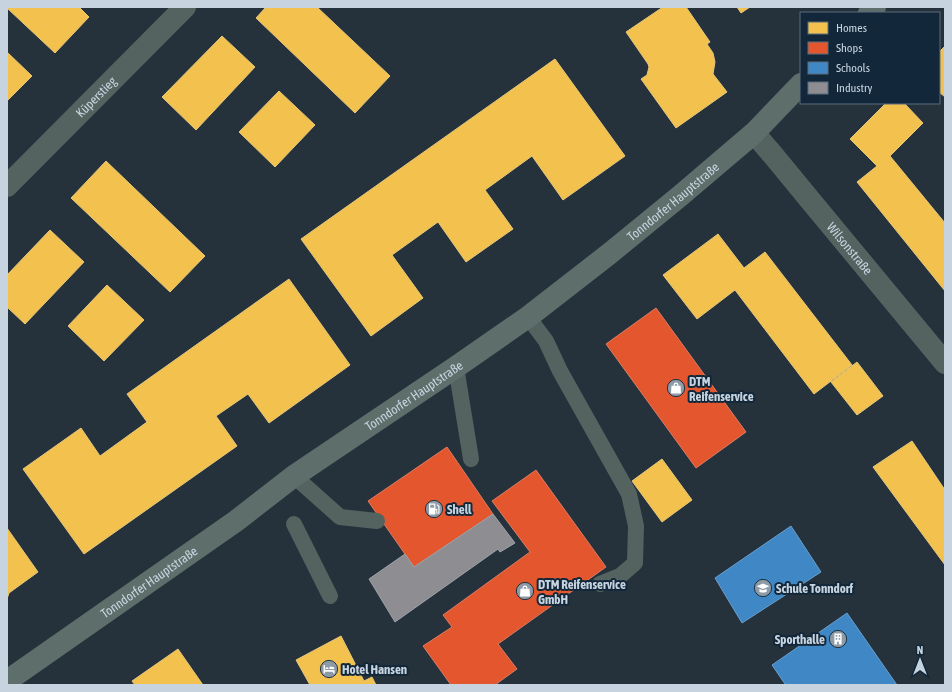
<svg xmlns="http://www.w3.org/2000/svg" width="952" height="692" font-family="'Asap Condensed',sans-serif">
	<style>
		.homes { fill: #f2c14e; stroke: #e5c77a }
		.shops { fill: #e4572e; stroke: #db7c63 }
		.schools { fill: #3f88c5; stroke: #689fcd }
		.industry { fill: #8d8d92; stroke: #9ea2a9 }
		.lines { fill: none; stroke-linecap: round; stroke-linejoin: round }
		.lane { stroke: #556360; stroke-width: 16 }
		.street { stroke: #556360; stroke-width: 22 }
		.secondary { stroke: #5d6e6b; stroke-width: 22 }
		.labels { text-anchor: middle; stroke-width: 4; stroke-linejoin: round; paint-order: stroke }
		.street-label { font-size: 13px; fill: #c7d4e0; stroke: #12283a }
		.poi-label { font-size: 13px; font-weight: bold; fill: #c7d4e0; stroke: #12283a; text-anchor: start }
	</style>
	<rect width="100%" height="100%" fill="#25313b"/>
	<!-- homes -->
	<g class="homes">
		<polygon points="7,7 79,7 89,17 55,53 7,8"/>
		<polygon points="266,7 317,7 390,76 355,113 256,18"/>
		<polygon points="663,7 686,7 710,42 707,44 713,53 715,62 713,74 727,92 676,128 641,79 647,75 649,67 648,64 626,32"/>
		<polygon points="737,7 750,7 741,13"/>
		<polygon points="222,36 255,67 196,130 162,97"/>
		<polygon points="945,46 945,97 939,92 939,52"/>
		<polygon points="7,52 32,76 7,101"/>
		<polygon points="555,59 625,156 563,200 532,156 485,190 513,229 466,262 438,222 392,255 423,298 371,336 301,239"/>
		<polygon points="279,91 315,125 275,167 239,132"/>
		<polygon points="886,103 904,103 923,123 890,156 945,223 945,291 857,182 877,166 850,139"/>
		<polygon points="106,161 205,256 170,292 71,198"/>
		<polygon points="50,230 84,262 25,324 7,307 7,275"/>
		<polygon points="718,234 744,268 765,252 852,365 814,394 735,290 697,319 663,275"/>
		<polygon points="289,279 350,365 269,423 248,394 216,416 237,446 84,554 23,469 81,428 100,456 147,422 127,394"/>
		<polygon points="107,285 144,320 104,361 68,326"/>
		<polygon points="857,362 883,396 857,415 831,382"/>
		<polygon points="912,441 945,490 945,565 873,467"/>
		<polygon points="662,459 692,500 662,522 632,481"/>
		<polygon points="7,528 38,572 9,593 7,599"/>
		<polygon points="341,636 364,681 372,677 376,685 310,685 296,660"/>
		<polygon points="178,649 203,685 135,685 132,681"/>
	</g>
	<!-- shops -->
	<g class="shops">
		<polygon points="656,308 746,432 696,468 606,344"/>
		<polygon points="447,447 493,514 414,567 368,501"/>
		<polygon points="536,470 606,567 498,644 517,669 495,685 451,685 423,646 452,627 443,615 530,552 492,501"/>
	</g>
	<!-- schools -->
	<g class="schools">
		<polygon points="791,526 821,572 742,623 715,578"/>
		<polygon points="847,613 897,685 784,685 785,684 772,665"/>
	</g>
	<!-- industry -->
	<polygon class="industry" points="493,514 515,543 500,552 498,549 395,622 369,579 405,554 414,567"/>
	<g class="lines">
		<!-- lane -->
		<g class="lane">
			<polyline points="528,317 546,341 560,371 629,494 636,526 635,563 620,576 600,584"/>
			<polyline points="456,367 471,459"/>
			<polyline points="294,476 340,517 377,521"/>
			<polyline points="294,524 330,596"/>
		</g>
		<!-- street -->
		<g class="street">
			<path id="s1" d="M754 133 773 155 810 200 945 363"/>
			<path id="s2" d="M7 186 185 7"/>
		</g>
		<!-- secondary -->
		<g class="secondary">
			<polyline points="869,13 875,7"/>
			<path id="s3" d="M7 681 236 521 294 476 456 367 528 317 609 254 680 196 754 133 801 84"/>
		</g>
	</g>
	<!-- icons -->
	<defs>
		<symbol id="shop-disc" viewBox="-11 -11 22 22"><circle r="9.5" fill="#8e9ba6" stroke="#12283a"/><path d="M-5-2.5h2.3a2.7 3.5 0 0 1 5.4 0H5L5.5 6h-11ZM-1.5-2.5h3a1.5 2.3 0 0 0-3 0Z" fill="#fff"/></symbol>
		<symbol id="fuel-disc" viewBox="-11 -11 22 22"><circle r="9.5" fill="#8e9ba6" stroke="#12283a"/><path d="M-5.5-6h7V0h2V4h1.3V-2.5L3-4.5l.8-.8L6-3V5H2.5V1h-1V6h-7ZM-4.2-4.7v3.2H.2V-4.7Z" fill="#fff"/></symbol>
		<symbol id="school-disc" viewBox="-11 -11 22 22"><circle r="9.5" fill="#8e9ba6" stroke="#12283a"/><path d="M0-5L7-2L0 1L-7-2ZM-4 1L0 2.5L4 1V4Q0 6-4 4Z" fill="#fff"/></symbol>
		<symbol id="building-disc" viewBox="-11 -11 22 22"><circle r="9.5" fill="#8e9ba6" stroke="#12283a"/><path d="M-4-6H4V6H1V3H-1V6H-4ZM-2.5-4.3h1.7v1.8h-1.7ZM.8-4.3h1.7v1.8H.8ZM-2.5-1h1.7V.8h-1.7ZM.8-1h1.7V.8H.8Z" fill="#fff"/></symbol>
		<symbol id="hotel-disc" viewBox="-11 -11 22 22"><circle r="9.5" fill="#8e9ba6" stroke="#12283a"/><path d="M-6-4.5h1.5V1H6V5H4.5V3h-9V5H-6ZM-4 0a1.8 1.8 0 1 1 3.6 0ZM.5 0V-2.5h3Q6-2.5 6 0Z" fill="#fff"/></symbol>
	</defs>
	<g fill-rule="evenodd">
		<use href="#shop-disc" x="666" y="378" width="20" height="20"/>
		<use href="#fuel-disc" x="424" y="499" width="20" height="20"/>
		<use href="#school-disc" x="753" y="578" width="20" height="20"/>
		<use href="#shop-disc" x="515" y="581" width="20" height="20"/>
		<use href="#building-disc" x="828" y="629" width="20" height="20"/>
		<use href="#hotel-disc" x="319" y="659" width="20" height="20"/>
	</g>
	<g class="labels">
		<!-- street labels -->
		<g class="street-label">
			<text dy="5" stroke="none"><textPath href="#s2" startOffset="126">Küperstieg</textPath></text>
			<text dy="5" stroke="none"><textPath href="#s3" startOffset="821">Tonndorfer Hauptstraße</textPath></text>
			<text dy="5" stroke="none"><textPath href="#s1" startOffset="150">Wilsonstraße</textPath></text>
			<text dy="5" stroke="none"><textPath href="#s3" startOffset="497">Tonndorfer Hauptstraße</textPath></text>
			<text dy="5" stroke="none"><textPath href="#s3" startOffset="173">Tonndorfer Hauptstraße</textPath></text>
		</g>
		<!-- poi labels -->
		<g class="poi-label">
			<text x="689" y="386">DTM<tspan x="689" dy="15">Reifenservice</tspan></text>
			<text x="447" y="514">Shell</text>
			<text x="538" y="589">DTM Reifenservice<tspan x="538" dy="15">GmbH</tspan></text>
			<text x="776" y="593">Schule Tonndorf</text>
			<text x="825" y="644" text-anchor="end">Sporthalle</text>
			<text x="342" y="674">Hotel Hansen</text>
		</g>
	</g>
	<!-- border -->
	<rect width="952" height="692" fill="none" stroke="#c7d4e0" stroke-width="16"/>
	<!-- legend -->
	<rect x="800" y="12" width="140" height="92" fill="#12283a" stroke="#5a6d7c"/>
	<rect x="808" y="22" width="20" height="12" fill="#f2c14e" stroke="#5a6d7c"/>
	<text x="836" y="32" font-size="12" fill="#c7d4e0">Homes</text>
	<rect x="808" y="42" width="20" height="12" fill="#e4572e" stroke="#5a6d7c"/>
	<text x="836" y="52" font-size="12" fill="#c7d4e0">Shops</text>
	<rect x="808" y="62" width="20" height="12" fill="#3f88c5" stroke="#5a6d7c"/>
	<text x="836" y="72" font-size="12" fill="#c7d4e0">Schools</text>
	<rect x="808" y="82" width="20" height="12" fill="#8d8d92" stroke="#5a6d7c"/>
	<text x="836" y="92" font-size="12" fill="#c7d4e0">Industry</text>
	<!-- north arrow -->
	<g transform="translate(920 660)" stroke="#12283a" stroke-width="3" paint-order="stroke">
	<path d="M0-3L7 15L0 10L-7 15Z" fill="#c7d4e0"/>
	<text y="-6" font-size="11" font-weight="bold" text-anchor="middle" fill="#c7d4e0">N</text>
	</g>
</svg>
